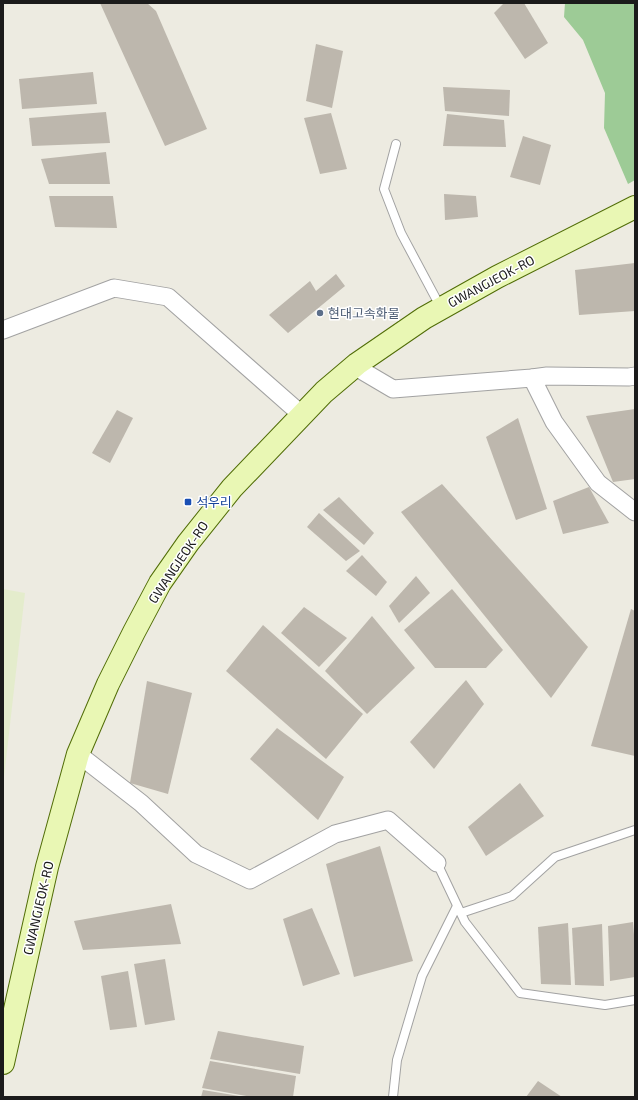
<svg xmlns="http://www.w3.org/2000/svg" width="638" height="1100" font-family="'Exo 2','Noto Sans KR',sans-serif">
	<style>
		.farmland { fill: #e4eccc }
		.forest { fill: #9dcb96 }
		.building { fill: #bdb7ad }
		.lines { fill: none; stroke-linecap: round; stroke-linejoin: round }
		.lane-casing { stroke: #a2a2a2; stroke-width: 10 }
		.street-casing { stroke: #a2a2a2; stroke-width: 19 }
		.secondary-casing { stroke: #516d07; stroke-width: 24 }
		.lane { stroke: #fff; stroke-width: 8 }
		.street { stroke: #fff; stroke-width: 17 }
		.secondary { stroke: #e9f7b4; stroke-width: 22 }
		.service-dot { fill: #5c6f8a; stroke: #fff; stroke-width: 1.5 }
		.transit-dot { fill: #1a4fb4; stroke: #fff; stroke-width: 1.5 }
		.labels { text-anchor: middle; stroke-width: 3; stroke-linejoin: round; paint-order: stroke }
		.street-label { font-size: 13px; fill: #1b1b1b; stroke: #fff }
		.service-label { font-size: 13px; fill: #4e5e75; stroke: #fff; text-anchor: start }
		.transit-label { font-size: 13px; fill: #164399; stroke: #fff; text-anchor: start }
	</style>
	<rect width="100%" height="100%" fill="#edebe1"/>
	<!-- farmland -->
	<polygon class="farmland" points="3,589 25,593 3,786"/>
	<!-- forest -->
	<polygon class="forest" points="565,3 635,3 635,180 628,184 604,128 605,93 583,40 564,17"/>
	<!-- building -->
	<g class="building">
		<polygon points="100,3 147,3 156,11 207,129 165,146"/>
		<polygon points="504,3 524,3 548,43 525,59 494,13"/>
		<polygon points="316,44 343,51 332,108 306,101"/>
		<polygon points="93,72 97,104 22,109 19,79"/>
		<polygon points="443,87 510,90 509,116 445,111"/>
		<polygon points="106,112 110,143 32,146 29,118"/>
		<polygon points="331,113 347,169 320,174 304,118"/>
		<polygon points="447,114 504,120 506,147 443,146"/>
		<polygon points="523,136 551,145 540,185 510,177"/>
		<polygon points="106,152 110,184 49,184 41,159"/>
		<polygon points="444,194 476,196 478,217 445,220"/>
		<polygon points="49,196 113,196 117,228 55,227"/>
		<polygon points="635,263 635,311 579,315 575,270"/>
		<polygon points="336,274 345,286 288,333 269,315 310,281 316,291"/>
		<polygon points="635,409 635,479 613,482 586,416"/>
		<polygon points="117,410 133,418 110,463 92,453"/>
		<polygon points="518,418 547,509 516,520 486,437"/>
		<polygon points="442,484 588,647 551,698 401,512"/>
		<polygon points="589,487 609,523 563,534 553,501"/>
		<polygon points="339,497 374,533 364,545 323,510"/>
		<polygon points="319,513 360,551 346,561 307,527"/>
		<polygon points="362,555 387,582 376,596 346,571"/>
		<polygon points="416,576 430,593 399,623 389,606"/>
		<polygon points="452,589 503,650 486,668 435,668 404,630"/>
		<polygon points="304,607 347,638 319,667 281,633"/>
		<polygon points="631,609 635,611 635,756 591,746"/>
		<polygon points="372,616 415,668 367,714 325,671"/>
		<polygon points="263,625 363,714 326,759 226,671"/>
		<polygon points="466,680 484,704 434,769 410,742"/>
		<polygon points="147,681 192,693 168,794 130,783"/>
		<polygon points="277,728 344,777 318,820 250,759"/>
		<polygon points="520,783 544,816 486,856 468,827"/>
		<polygon points="380,846 413,961 354,977 326,864"/>
		<polygon points="171,904 181,944 83,950 74,921"/>
		<polygon points="312,908 340,974 303,986 283,919"/>
		<polygon points="633,922 635,948 635,977 610,981 608,926"/>
		<polygon points="568,923 571,985 541,984 538,927"/>
		<polygon points="602,924 604,986 575,985 572,928"/>
		<polygon points="165,959 175,1020 145,1025 134,964"/>
		<polygon points="128,971 137,1027 110,1030 101,976"/>
		<polygon points="218,1031 304,1046 300,1074 210,1059"/>
		<polygon points="210,1061 296,1076 293,1097 252,1097 202,1088"/>
		<polygon points="538,1081 562,1097 526,1097"/>
		<polygon points="203,1090 239,1096 239,1097 201,1097"/>
	</g>
	<g class="lines">
		<defs>
			<g id="lane">
				<polyline points="396,144 384,189 401,233 441,308"/>
				<polyline points="437,863 465,922 520,993 605,1005 635,1000"/>
				<polyline points="461,913 512,896 555,857 635,830"/>
				<polyline points="393,1097 397,1060 422,976 457,906"/>
			</g>
			<g id="street">
				<polyline points="3,330 114,288 168,297 302,415"/>
				<polyline points="354,366 393,389 532,378 547,376 629,377 635,376"/>
				<polyline points="532,378 554,422 598,483 635,512"/>
				<polyline points="78,754 141,803 196,854 250,880 335,834 388,820 437,863"/>
			</g>
			<polyline id="secondary" points="3,1063 47,867 78,754 108,684 134,632 160,583 188,543 232,488 324,392 357,364 424,318 497,277 635,207"/>
		</defs>
		<!-- lane casing -->
		<use href="#lane" class="lane-casing"/>
		<!-- street casing -->
		<use href="#street" class="street-casing"/>
		<!-- secondary casing -->
		<use href="#secondary" class="secondary-casing"/>
		<!-- lane -->
		<use href="#lane" class="lane"/>
		<!-- street -->
		<use href="#street" class="street"/>
		<!-- secondary -->
		<use href="#secondary" class="secondary"/>
	</g>
	<!-- markers -->
	<circle class="service-dot" cx="320" cy="313" r="4"/>
	<rect class="transit-dot" x="184" y="498" width="8" height="8" rx="2"/>
	<g class="labels">
		<!-- street labels -->
		<g class="street-label">
			<text transform="translate(491 281) rotate(-28)" y="5">GWANGJEOK-RO</text>
			<text transform="translate(178 562) rotate(-56)" y="5">GWANGJEOK-RO</text>
			<text transform="translate(38 908) rotate(-77)" y="5">GWANGJEOK-RO</text>
		</g>
		<!-- service labels -->
		<g class="service-label">
			<text x="328" y="318">현대고속화물</text>
		</g>
		<!-- transit labels -->
		<g class="transit-label">
			<text x="196" y="507">석우리</text>
		</g>
	</g>
	<!-- border -->
	<rect width="638" height="1100" fill="none" stroke="#1b1b1b" stroke-width="8"/>
</svg>
